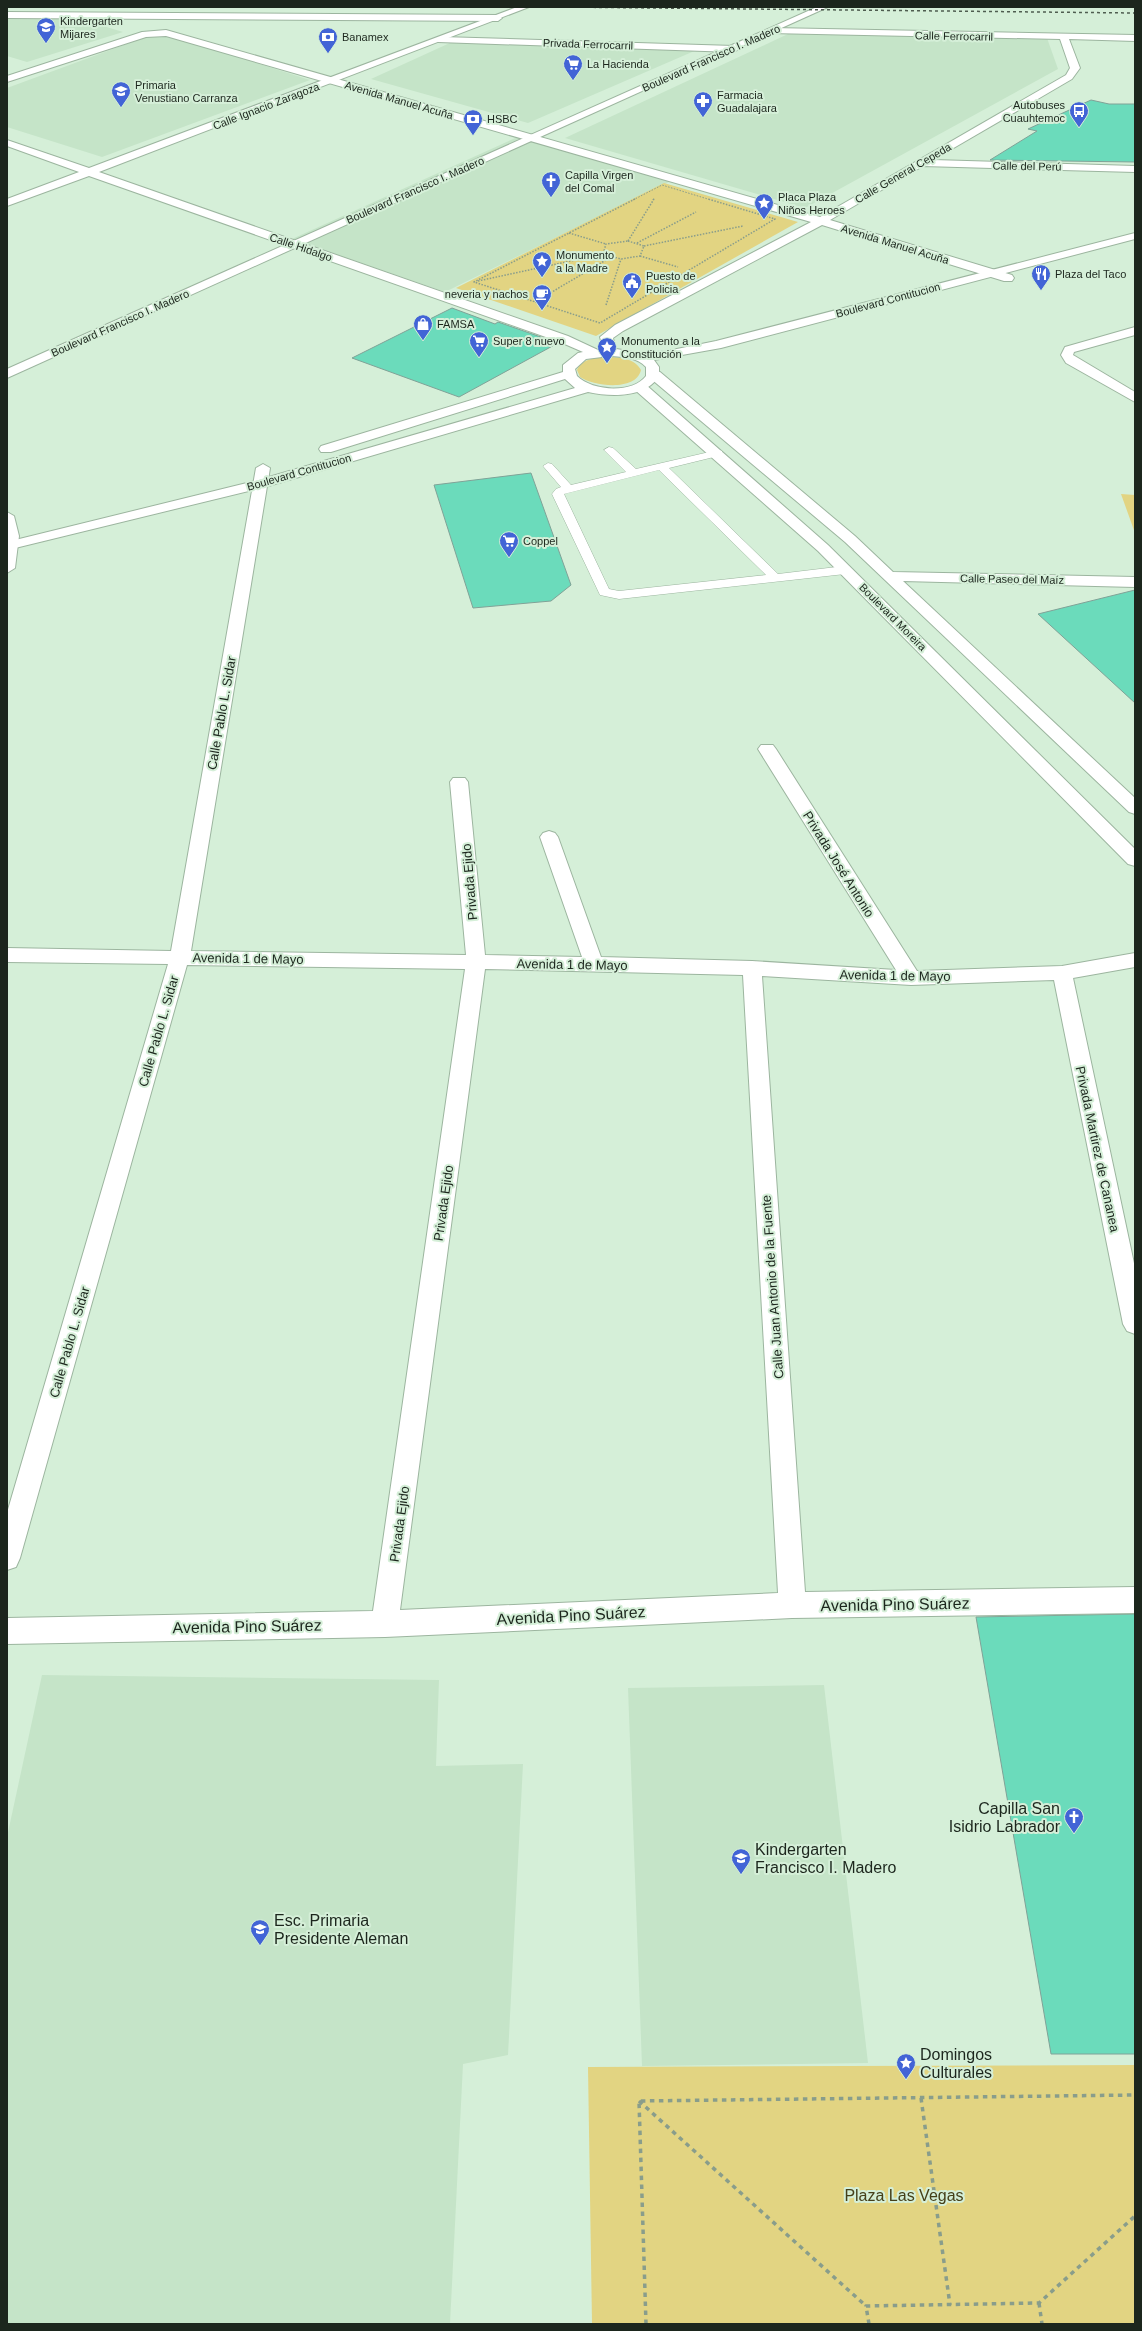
<svg xmlns="http://www.w3.org/2000/svg" width="1142" height="2331" font-family="Helvetica,sans-serif">
	<style>
		.built { fill: #c5e4c8 }
		.green { fill: #e2d482 }
		.building { fill: #6bdbbb; stroke: #80a297 }
		.lines { fill: none; stroke-linecap: round; stroke-linejoin: round }
		.service-casing { stroke: #9cb59f; stroke-width: 1 }
		.minor-casing { stroke: #9cb59f; stroke-width: 2 }
		.tertiary-casing { stroke: #9cb59f; stroke-width: 2 }
		.secondary-casing { stroke: #9cb59f; stroke-width: 2 }
		.path-far2 { stroke: #899d8b; stroke-width: 1; stroke-dasharray: 1.5 1.5; stroke-linecap: butt }
		.path-far1 { stroke: #899d8b; stroke-width: 1.5; stroke-dasharray: 1.5 1.5; stroke-linecap: butt }
		.path { stroke: #899d8b; stroke-width: 3.5; stroke-dasharray: 4.5 4.5; stroke-linecap: butt }
		.service { fill: #fff; fill-rule: evenodd }
		.minor { fill: #fff; fill-rule: evenodd }
		.tertiary { fill: #fff; fill-rule: evenodd }
		.secondary { fill: #fff; fill-rule: evenodd }
		.rail { stroke: #4e5c4f; stroke-width: 1.5; stroke-dasharray: 3 3; stroke-linecap: butt }
		.labels { text-anchor: middle; stroke-width: 4; stroke-linejoin: round; paint-order: stroke }
		.far-poi-label { font-size: 11px; fill: #1c261d; stroke: #d5efd8; text-anchor: start }
		.far-street-label { font-size: 11px; fill: #1c261d; stroke: #d5efd8 }
		.street-label { font-size: 13px; fill: #1c261d; stroke: #d5efd8 }
		.near-street-label { font-size: 16px; fill: #1c261d; stroke: #d5efd8 }
		.near-poi-label { font-size: 16px; fill: #1c261d; stroke: #d5efd8; text-anchor: start }
		.near-park-label { font-size: 16px; fill: #453f18; stroke: #d5efd8 }
	</style>
	<rect width="100%" height="100%" fill="#d5efd8"/>
	<!-- built -->
	<g class="built">
		<polygon points="7,18 80,19 123,32 27,62 7,56"/>
		<polygon points="159,32 310,80 102,157 7,127 7,88"/>
		<polygon points="788,34 1047,38 1058,69 805,208 565,138"/>
		<polygon points="452,42 699,49 528,123 371,79"/>
		<polygon points="522,135 675,179 445,292 292,239"/>
		<polygon points="42,1675 439,1680 436,1766 523,1764 508,2055 463,2064 450,2324 7,2324 7,1837"/>
		<polygon points="824,1685 868,2063 642,2066 628,1688"/>
	</g>
	<!-- green -->
	<g class="green">
		<polygon points="664,183 798,222 596,336 456,288"/>
		<path d="M604 357C617 357 634 357 641 370 636 392 593 386 580 377L577 370C582 359 594 358 604 357Z"/>
		<polygon points="1121,494 1135,495 1135,533"/>
		<polygon points="1135,2065 1135,2324 592,2324 588,2067"/>
	</g>
	<!-- building -->
	<g class="building">
		<polygon points="1091,100 1109,104 1135,104 1135,162 990,160 1037,131 1028,129"/>
		<polygon points="452,308 495,324 498,322 558,343 459,397 352,358"/>
		<polygon points="531,473 571,585 551,601 473,608 434,485"/>
		<polygon points="1135,590 1135,703 1038,614"/>
		<polygon points="1135,1614 1135,2054 1051,2054 976,1617"/>
	</g>
	<g class="lines">
		<defs>
			<path id="service" d="M609 447 613 448 636 469 718 450 722 451V455L669 468 778 574 845 566 851 570 845 574 619 599 600 595 552 494 556 489 561 487 543 466 548 463 552 464 571 485 626 472 604 450ZM659 470 766 575 619 591 609 589 564 494Z"/>
			<g id="minor">
				<polygon points="7,12 498,15 502,18 498,21 7,18"/>
				<polygon points="772,28 1135,35 1135,41 1069,39 1080,68 1072,79 933,160 1135,166 1135,172 923,166 830,220 1012,275 1014,278 1012,281 1004,281 822,225 623,331 613,338 616,352 610,356 604,352 600,337 615,325 811,222 166,36 146,37 7,82 7,76 142,32 166,30 820,217 1066,75 1070,68 1060,39 769,33 768,31"/>
				<polygon points="441,37 734,46 739,49 734,52 438,42 438,38"/>
				<polygon points="1135,327 1135,335 1074,352 1073,355 1135,392 1135,402 1066,363 1061,355 1065,347"/>
				<polygon points="655,371 660,372 855,536 893,572 1135,577 1135,587 903,581 1135,798 1135,814 1129,812 845,542 650,378 649,375"/>
				<polygon points="640,383 645,384 828,545 1135,849 1135,866 1128,864 818,551 635,390 633,387"/>
				<path d="M263 464 270 468 191 951 466 955 450 782 453 778H465L468 782 485 955 582 957 540 837 543 833 549 831 555 833 558 837 601 957 752 961 896 970 758 749 761 745H773L776 749 917 971 1062 966 1135 953V967L1073 978 1135 1268V1334L1127 1331 1123 1324 1054 980 911 985 762 976 805 1592 1135 1587V1613L792 1618 385 1637 7 1644V1618L373 1611 465 969 187 965 20 1558 16 1567 7 1570V1513L168 964 7 962V948L171 951 256 468ZM485 969 743 975 778 1593 400 1610Z"/>
				<polygon points="7,512 14,516 19,536 15,568 7,573"/>
			</g>
			<path id="tertiary" d="M517 7H529L99 172 568 336 598 350 610 348 641 353 667 351 716 341 1135 233V239L721 348 654 360 659 367V376C646 398 611 397 588 392L265 487 7 550V542L255 481 575 388 565 379 331 452H321L319 449 321 446 563 372V365L578 353 583 352 560 342 89 176 7 206V199L79 172 7 146V140L89 168ZM610 356C623 357 637 357 646 367V376C632 394 592 391 577 376L575 369 586 359Z"/>
			<polygon id="secondary" points="817,7 828,7 7,378 7,369"/>
		</defs>
		<!-- service casing -->
		<use href="#service" class="service-casing"/>
		<!-- minor casing -->
		<use href="#minor" class="minor-casing"/>
		<!-- tertiary casing -->
		<use href="#tertiary" class="tertiary-casing"/>
		<!-- secondary casing -->
		<use href="#secondary" class="secondary-casing"/>
		<!-- path-far2 -->
		<g class="path-far2">
			<polyline points="633,200 662,185 711,200"/>
			<polyline points="653,200 654,198"/>
		</g>
		<!-- path-far1 -->
		<g class="path-far1">
			<polyline points="635,199 474,282 600,323 775,219 708,199"/>
			<polyline points="569,233 606,244"/>
			<polygon points="628,241 644,246 640,256 621,259 603,254 606,244"/>
			<polyline points="628,241 654,199"/>
			<polyline points="637,243 696,212"/>
			<polyline points="644,246 743,226"/>
			<polyline points="640,256 678,267"/>
			<polyline points="478,281 603,254"/>
			<polyline points="535,302 611,257"/>
			<polyline points="606,305 621,259"/>
		</g>
		<!-- path -->
		<g class="path">
			<polyline points="921,2098 950,2305"/>
			<polyline points="639,2101 866,2306"/>
			<polyline points="1039,2303 1042,2324"/>
			<polyline points="646,2324 639,2101 1135,2095"/>
			<polyline points="869,2324 866,2306 1039,2303 1135,2216"/>
		</g>
		<!-- service -->
		<use href="#service" class="service"/>
		<!-- minor -->
		<use href="#minor" class="minor"/>
		<!-- tertiary -->
		<use href="#tertiary" class="tertiary"/>
		<!-- secondary -->
		<use href="#secondary" class="secondary"/>
		<!-- rail -->
		<polyline class="rail" points="557,7 1135,13"/>
	</g>
	<!-- icons -->
	<defs>
		<symbol id="school-pin" viewBox="-11 -11 22 30"><path d="M0 17L-7.5 6A9.5 9.5 0 1 1 7.5 6Z" fill="#4264d6" stroke="#d5efd8"/><path d="M0-5L7-2L0 1L-7-2ZM-4 1L0 2.5L4 1V4Q0 6-4 4Z" fill="#fff"/></symbol>
		<symbol id="bank-pin" viewBox="-11 -11 22 30"><path d="M0 17L-7.5 6A9.5 9.5 0 1 1 7.5 6Z" fill="#4264d6" stroke="#d5efd8"/><path d="M-6-4H6V4H-6ZM0-2.3a2.3 2.3 0 1 0 0 4.6a2.3 2.3 0 1 0 0-4.6Z" fill="#fff"/></symbol>
		<symbol id="supermarket-pin" viewBox="-11 -11 22 30"><path d="M0 17L-7.5 6A9.5 9.5 0 1 1 7.5 6Z" fill="#4264d6" stroke="#d5efd8"/><path d="M-6-5.5h2.5l.6 2H6L4.5 2H-2.5L-4.4-4H-6ZM-1.5 3.2a1.3 1.3 0 1 0 .1 0ZM3 3.2a1.3 1.3 0 1 0 .1 0Z" fill="#fff"/></symbol>
		<symbol id="pharmacy-pin" viewBox="-11 -11 22 30"><path d="M0 17L-7.5 6A9.5 9.5 0 1 1 7.5 6Z" fill="#4264d6" stroke="#d5efd8"/><path d="M-2-6h4v4h4v4h-4v4h-4v-4h-4v-4h4Z" fill="#fff"/></symbol>
		<symbol id="bus-pin" viewBox="-11 -11 22 30"><path d="M0 17L-7.5 6A9.5 9.5 0 1 1 7.5 6Z" fill="#4264d6" stroke="#d5efd8"/><path d="M-5-6H5V4H4V6H2V4H-2V6H-4V4H-5ZM-3.5-4V0h7V-4ZM-3.5 1.2v1.5H-2V1.2ZM2 1.2v1.5H3.5V1.2Z" fill="#fff"/></symbol>
		<symbol id="church-pin" viewBox="-11 -11 22 30"><path d="M0 17L-7.5 6A9.5 9.5 0 1 1 7.5 6Z" fill="#4264d6" stroke="#d5efd8"/><path d="M-1.2-6h2.4v3.5h3.3v2.4h-3.3V6h-2.4V-.1h-3.3v-2.4h3.3Z" fill="#fff"/></symbol>
		<symbol id="sight-pin" viewBox="-11 -11 22 30"><path d="M0 17L-7.5 6A9.5 9.5 0 1 1 7.5 6Z" fill="#4264d6" stroke="#d5efd8"/><path d="M0-6L1.8-2.2L6-1.7L2.9 1.2L3.7 5.4L0 3.3L-3.7 5.4L-2.9 1.2L-6-1.7L-1.8-2.2Z" fill="#fff"/></symbol>
		<symbol id="restaurant-pin" viewBox="-11 -11 22 30"><path d="M0 17L-7.5 6A9.5 9.5 0 1 1 7.5 6Z" fill="#4264d6" stroke="#d5efd8"/><path d="M-5-6h1v4h1v-4h1v4h1v-4h1v5L-1.5 .5V6h-2V.5L-5-1ZM5-6V6H3V1.5H1.5Q1.5-4 5-6Z" fill="#fff"/></symbol>
		<symbol id="civic-pin" viewBox="-11 -11 22 30"><path d="M0 17L-7.5 6A9.5 9.5 0 1 1 7.5 6Z" fill="#4264d6" stroke="#d5efd8"/><path d="M-.6-6.5H3V-4.5H.6V-3L4-1V1h2V6H-6V1h2V-1L-.6-3ZM-1.2 2.5V6h2.4V2.5Z" fill="#fff"/></symbol>
		<symbol id="cafe-pin" viewBox="-11 -11 22 30"><path d="M0 17L-7.5 6A9.5 9.5 0 1 1 7.5 6Z" fill="#4264d6" stroke="#d5efd8"/><path d="M-5.5-4.5H6V0H3Q3 3.5 0 3.5H-2.5Q-5.5 3.5-5.5 0ZM3-3.2v2h1.7v-2ZM-6 4.5H4V6H-6Z" fill="#fff"/></symbol>
		<symbol id="shop-pin" viewBox="-11 -11 22 30"><path d="M0 17L-7.5 6A9.5 9.5 0 1 1 7.5 6Z" fill="#4264d6" stroke="#d5efd8"/><path d="M-5-2.5h2.3a2.7 3.5 0 0 1 5.4 0H5L5.5 6h-11ZM-1.5-2.5h3a1.5 2.3 0 0 0-3 0Z" fill="#fff"/></symbol>
	</defs>
	<g fill-rule="evenodd">
		<use href="#school-pin" x="35" y="16" width="22" height="30"/>
		<use href="#bank-pin" x="317" y="26" width="22" height="30"/>
		<use href="#supermarket-pin" x="562" y="53" width="22" height="30"/>
		<use href="#school-pin" x="110" y="80" width="22" height="30"/>
		<use href="#pharmacy-pin" x="692" y="90" width="22" height="30"/>
		<use href="#bus-pin" x="1068" y="100" width="22" height="30"/>
		<use href="#bank-pin" x="462" y="108" width="22" height="30"/>
		<use href="#church-pin" x="540" y="170" width="22" height="30"/>
		<use href="#sight-pin" x="753" y="192" width="22" height="30"/>
		<use href="#sight-pin" x="531" y="250" width="22" height="30"/>
		<use href="#restaurant-pin" x="1030" y="263" width="22" height="30"/>
		<use href="#civic-pin" x="621" y="271" width="22" height="30"/>
		<use href="#cafe-pin" x="531" y="283" width="22" height="30"/>
		<use href="#shop-pin" x="412" y="313" width="22" height="30"/>
		<use href="#supermarket-pin" x="468" y="330" width="22" height="30"/>
		<use href="#sight-pin" x="596" y="336" width="22" height="30"/>
		<use href="#supermarket-pin" x="498" y="530" width="22" height="30"/>
		<use href="#church-pin" x="1063" y="1806" width="22" height="30"/>
		<use href="#school-pin" x="730" y="1847" width="22" height="30"/>
		<use href="#school-pin" x="249" y="1918" width="22" height="30"/>
		<use href="#sight-pin" x="895" y="2052" width="22" height="30"/>
	</g>
	<g class="labels">
		<!-- far-poi labels -->
		<g class="far-poi-label">
			<text x="60" y="25">Kindergarten<tspan x="60" dy="13">Mijares</tspan></text>
			<text x="342" y="41">Banamex</text>
			<text x="587" y="68">La Hacienda</text>
			<text x="135" y="89">Primaria<tspan x="135" dy="13">Venustiano Carranza</tspan></text>
			<text x="717" y="99">Farmacia<tspan x="717" dy="13">Guadalajara</tspan></text>
			<text x="1065" y="109" text-anchor="end">Autobuses<tspan x="1065" dy="13">Cuauhtemoc</tspan></text>
			<text x="487" y="123">HSBC</text>
			<text x="565" y="179">Capilla Virgen<tspan x="565" dy="13">del Comal</tspan></text>
			<text x="778" y="201">Placa Plaza<tspan x="778" dy="13">Niños Heroes</tspan></text>
			<text x="556" y="259">Monumento<tspan x="556" dy="13">a la Madre</tspan></text>
			<text x="1055" y="278">Plaza del Taco</text>
			<text x="646" y="280">Puesto de<tspan x="646" dy="13">Policia</tspan></text>
			<text x="528" y="298" text-anchor="end">neveria y nachos</text>
			<text x="437" y="328">FAMSA</text>
			<text x="493" y="345">Super 8 nuevo</text>
			<text x="621" y="345">Monumento a la<tspan x="621" dy="13">Constitución</tspan></text>
			<text x="523" y="545">Coppel</text>
		</g>
		<!-- far-street labels -->
		<g class="far-street-label">
			<text transform="translate(954 36) rotate(1)" y="4">Calle Ferrocarril</text>
			<text transform="translate(588 44) rotate(2)" y="4">Privada Ferrocarril</text>
			<text transform="translate(711 58) rotate(-24)" y="4">Boulevard Francisco I. Madero</text>
			<text transform="translate(399 100) rotate(16)" y="4">Avenida Manuel Acuña</text>
			<text transform="translate(266 106) rotate(-21)" y="4">Calle Ignacio Zaragoza</text>
			<text transform="translate(1027 166) rotate(1)" y="4">Calle del Perú</text>
			<text transform="translate(903 173) rotate(-30)" y="4">Calle General Cepeda</text>
			<text transform="translate(415 190) rotate(-24)" y="4">Boulevard Francisco I. Madero</text>
			<text transform="translate(895 244) rotate(17)" y="4">Avenida Manuel Acuña</text>
			<text transform="translate(301 247) rotate(19)" y="4">Calle Hidalgo</text>
			<text transform="translate(888 300) rotate(-15)" y="4">Boulevard Contitucion</text>
			<text transform="translate(120 323) rotate(-24)" y="4">Boulevard Francisco I. Madero</text>
			<text transform="translate(299 472) rotate(-16)" y="4">Boulevard Contitucion</text>
			<text transform="translate(1012 579) rotate(1)" y="4">Calle Paseo del Maíz</text>
			<text transform="translate(893 617) rotate(45)" y="4">Boulevard Moreira</text>
		</g>
		<!-- street labels -->
		<g class="street-label">
			<text transform="translate(221 713) rotate(-80)" y="5">Calle Pablo L. Sidar</text>
			<text transform="translate(839 864) rotate(58)" y="5">Privada José Antonio</text>
			<text transform="translate(469 882) rotate(-95)" y="5">Privada Ejido</text>
			<text transform="translate(248 958) rotate(1)" y="5">Avenida 1 de Mayo</text>
			<text transform="translate(572 964) rotate(1)" y="5">Avenida 1 de Mayo</text>
			<text transform="translate(895 975) rotate(1)" y="5">Avenida 1 de Mayo</text>
			<text transform="translate(158 1031) rotate(-74)" y="5">Calle Pablo L. Sidar</text>
			<text transform="translate(1098 1149) rotate(78)" y="5">Privada Martirez de Cananea</text>
			<text transform="translate(443 1203) rotate(-82)" y="5">Privada Ejido</text>
			<text transform="translate(772 1287) rotate(-94)" y="5">Calle Juan Antonio de la Fuente</text>
			<text transform="translate(69 1342) rotate(-74)" y="5">Calle Pablo L. Sidar</text>
			<text transform="translate(399 1524) rotate(-82)" y="5">Privada Ejido</text>
		</g>
		<!-- near-street labels -->
		<g class="near-street-label">
			<text transform="translate(895 1604) rotate(-1)" y="6">Avenida Pino Suárez</text>
			<text transform="translate(571 1615) rotate(-3)" y="6">Avenida Pino Suárez</text>
			<text transform="translate(247 1626) rotate(-1)" y="6">Avenida Pino Suárez</text>
		</g>
		<!-- near-poi labels -->
		<g class="near-poi-label">
			<text x="1060" y="1814" text-anchor="end">Capilla San<tspan x="1060" dy="18">Isidrio Labrador</tspan></text>
			<text x="755" y="1855">Kindergarten<tspan x="755" dy="18">Francisco I. Madero</tspan></text>
			<text x="274" y="1926">Esc. Primaria<tspan x="274" dy="18">Presidente Aleman</tspan></text>
			<text x="920" y="2060">Domingos<tspan x="920" dy="18">Culturales</tspan></text>
		</g>
		<!-- near-park labels -->
		<g class="near-park-label">
			<text x="904" y="2201">Plaza Las Vegas</text>
		</g>
	</g>
	<!-- border -->
	<rect width="1142" height="2331" fill="none" stroke="#1c261d" stroke-width="16"/>
</svg>
